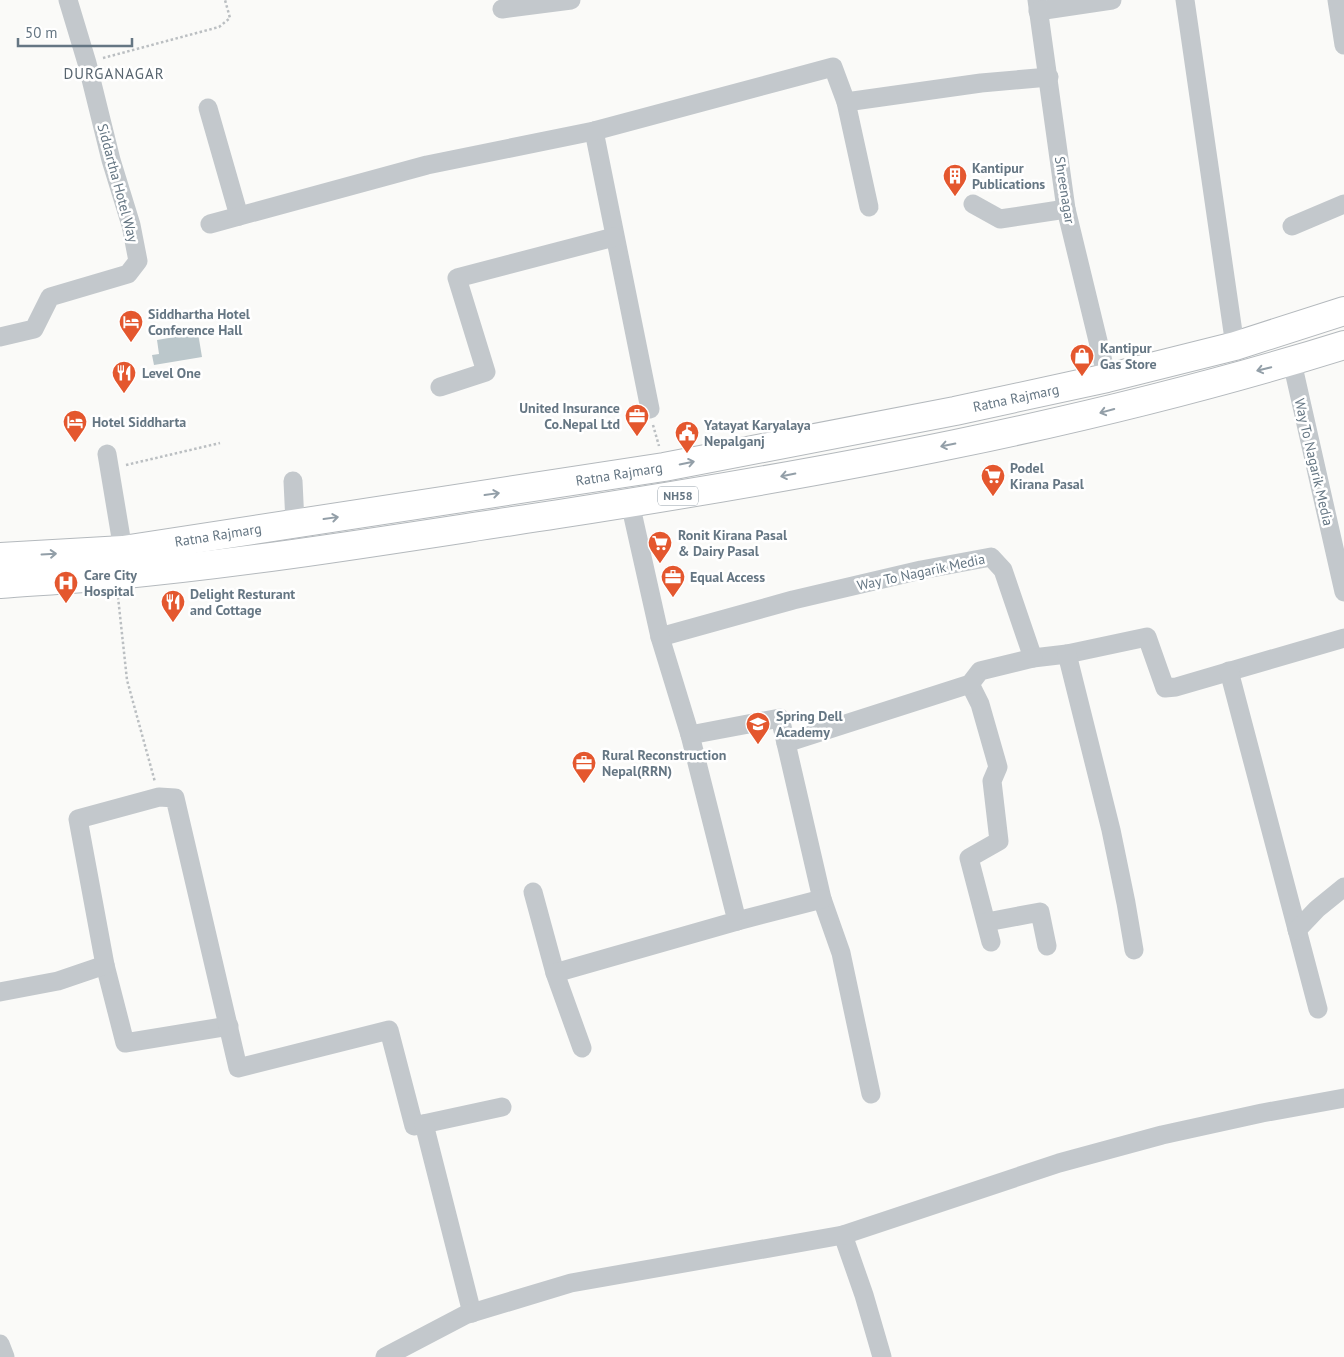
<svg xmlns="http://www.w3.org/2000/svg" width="1344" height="1357" font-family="'PT Sans',sans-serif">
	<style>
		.water { fill: #bbc7cb }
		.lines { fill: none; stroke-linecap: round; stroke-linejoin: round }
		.highway-casing { stroke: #b4b9bd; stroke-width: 30 }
		.path { stroke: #bbbfc2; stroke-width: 2.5; stroke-dasharray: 2.5 2.5; stroke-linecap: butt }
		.minor { stroke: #c3c8cc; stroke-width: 19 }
		.highway { stroke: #fff; stroke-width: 28 }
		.oneway { stroke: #939fa8 }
		.labels { text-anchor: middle; stroke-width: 5; stroke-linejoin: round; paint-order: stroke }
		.shield { fill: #fff; stroke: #939fa8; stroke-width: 1 }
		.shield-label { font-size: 12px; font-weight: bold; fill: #657683 }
		.poi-label { font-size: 14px; font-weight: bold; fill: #657683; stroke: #fff; text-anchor: start }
		.street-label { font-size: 14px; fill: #657683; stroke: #fff }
		.neighbourhood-label { font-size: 15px; letter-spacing: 1px; fill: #57646e; stroke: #fff }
	</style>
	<rect width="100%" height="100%" fill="#fafaf8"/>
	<!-- water -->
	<polygon class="water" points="198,333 202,357 154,365 152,355 159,354 157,340"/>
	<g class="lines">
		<defs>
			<g id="highway">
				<polyline points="0,557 123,550 664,467 955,411 1107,378 1235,346 1344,311"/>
				<path d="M0 584C39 581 78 579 116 575 265 561 412 536 559 514 823 473 1088 425 1344 345"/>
			</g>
		</defs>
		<!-- highway casing -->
		<use href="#highway" class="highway-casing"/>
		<!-- path -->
		<g class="path">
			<polyline points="103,58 219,27 230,18 225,0"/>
			<polyline points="653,425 659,446"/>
			<polyline points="126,465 220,443"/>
			<polyline points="118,597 127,680 155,782"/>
		</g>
		<!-- minor -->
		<g class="minor">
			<polyline points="1037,0 1066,209 1107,378"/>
			<polyline points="1185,0 1235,346"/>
			<polyline points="1337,0 1344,45"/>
			<polyline points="502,9 571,0"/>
			<polyline points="1038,11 1112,0"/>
			<polyline points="846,102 869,207"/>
			<polyline points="208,108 239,216"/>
			<polyline points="594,131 650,409"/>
			<polyline points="973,204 1000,219 1066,209"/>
			<polyline points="210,224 427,165 594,131 833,67 846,102 981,83 1049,77"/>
			<polyline points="1292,226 1344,204"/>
			<polyline points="0,337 34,329 50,297 128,274 138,261 131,225 111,160 87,63 68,0"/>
			<polyline points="1292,362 1344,592"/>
			<polyline points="440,387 486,372 457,278 614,237"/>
			<polyline points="107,454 123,550"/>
			<polyline points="293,481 295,523"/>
			<polyline points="660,637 793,600 921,570 991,557 1003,570 1033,658 1067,654 1147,637 1165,688 1176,687 1344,638"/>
			<polyline points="1067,654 1111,830 1126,903 1134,950"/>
			<polyline points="1229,671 1318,1009"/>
			<polyline points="970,684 980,704 998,767 992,781 999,841 969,858 991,942"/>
			<polyline points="690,735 780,718 786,743 970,684 980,671 1033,658"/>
			<polyline points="786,743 822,899 841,953 871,1094"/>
			<polyline points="533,892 555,973"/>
			<polyline points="737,921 822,899"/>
			<polyline points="987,922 1040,912 1047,946"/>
			<polyline points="1297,930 1317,909 1344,887"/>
			<polyline points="105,965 125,1043 229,1026"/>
			<polyline points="0,992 58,981 105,965 78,819 159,797 175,798 238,1068 389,1030 414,1126 502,1107"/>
			<polyline points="582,1048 555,973 737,921 690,735 660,637 630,503"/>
			<polyline points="424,1124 472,1313"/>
			<polyline points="843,1235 864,1295 882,1357"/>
			<polyline points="0,1344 5,1357"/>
			<polyline points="385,1357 465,1315 571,1283 843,1235 1059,1163 1162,1135 1262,1113 1344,1098"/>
		</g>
		<!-- highway -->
		<use href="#highway" class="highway"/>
	</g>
	<!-- one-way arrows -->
	<defs><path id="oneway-shaft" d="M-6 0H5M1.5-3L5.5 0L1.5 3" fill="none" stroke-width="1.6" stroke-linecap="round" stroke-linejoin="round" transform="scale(1.25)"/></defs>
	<g class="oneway">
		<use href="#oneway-shaft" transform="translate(1264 369) rotate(166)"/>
		<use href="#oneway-shaft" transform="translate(1107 411) rotate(165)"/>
		<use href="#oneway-shaft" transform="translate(948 445) rotate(169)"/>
		<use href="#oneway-shaft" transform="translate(687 463) rotate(-11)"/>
		<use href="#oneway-shaft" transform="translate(788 475) rotate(169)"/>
		<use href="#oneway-shaft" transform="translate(492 494) rotate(-8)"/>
		<use href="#oneway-shaft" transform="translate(331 518) rotate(-8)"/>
		<use href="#oneway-shaft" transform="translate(49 554) rotate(-3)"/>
	</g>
	<!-- icons -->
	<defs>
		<symbol id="building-pin" viewBox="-11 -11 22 30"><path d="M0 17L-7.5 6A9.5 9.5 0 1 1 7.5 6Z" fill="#e4572e" stroke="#fff"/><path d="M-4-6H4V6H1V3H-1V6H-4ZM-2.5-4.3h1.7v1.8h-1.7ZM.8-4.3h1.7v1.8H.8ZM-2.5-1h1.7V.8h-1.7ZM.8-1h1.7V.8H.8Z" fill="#fff"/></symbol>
		<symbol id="hotel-pin" viewBox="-11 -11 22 30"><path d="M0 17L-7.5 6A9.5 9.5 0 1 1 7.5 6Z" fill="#e4572e" stroke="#fff"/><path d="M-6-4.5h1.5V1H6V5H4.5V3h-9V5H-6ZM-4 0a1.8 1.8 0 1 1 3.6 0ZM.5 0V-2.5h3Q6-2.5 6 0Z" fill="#fff"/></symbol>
		<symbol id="shop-pin" viewBox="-11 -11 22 30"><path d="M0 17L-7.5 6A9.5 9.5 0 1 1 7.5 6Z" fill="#e4572e" stroke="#fff"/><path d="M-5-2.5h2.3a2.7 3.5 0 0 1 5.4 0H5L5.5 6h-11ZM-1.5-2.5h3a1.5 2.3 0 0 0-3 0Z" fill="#fff"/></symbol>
		<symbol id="restaurant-pin" viewBox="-11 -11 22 30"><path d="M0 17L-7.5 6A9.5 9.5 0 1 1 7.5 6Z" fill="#e4572e" stroke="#fff"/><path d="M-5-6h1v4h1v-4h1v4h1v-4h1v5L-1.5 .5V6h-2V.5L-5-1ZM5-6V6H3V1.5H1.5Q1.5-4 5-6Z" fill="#fff"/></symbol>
		<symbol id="office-pin" viewBox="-11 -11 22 30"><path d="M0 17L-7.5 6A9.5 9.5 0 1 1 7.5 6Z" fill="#e4572e" stroke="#fff"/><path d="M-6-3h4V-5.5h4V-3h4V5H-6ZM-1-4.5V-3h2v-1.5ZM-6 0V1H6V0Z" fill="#fff"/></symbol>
		<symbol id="civic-pin" viewBox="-11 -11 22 30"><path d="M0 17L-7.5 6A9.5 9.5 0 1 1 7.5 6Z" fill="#e4572e" stroke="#fff"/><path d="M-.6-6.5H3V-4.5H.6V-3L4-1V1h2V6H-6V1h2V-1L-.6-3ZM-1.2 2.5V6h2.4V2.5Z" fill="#fff"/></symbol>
		<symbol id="supermarket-pin" viewBox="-11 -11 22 30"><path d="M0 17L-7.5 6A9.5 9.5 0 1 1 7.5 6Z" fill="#e4572e" stroke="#fff"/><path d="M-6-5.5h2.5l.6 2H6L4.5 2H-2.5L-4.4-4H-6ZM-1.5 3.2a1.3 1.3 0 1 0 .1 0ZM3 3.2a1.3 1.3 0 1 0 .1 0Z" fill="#fff"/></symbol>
		<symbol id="hospital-pin" viewBox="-11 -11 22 30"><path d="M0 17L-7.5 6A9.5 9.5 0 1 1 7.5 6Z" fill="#e4572e" stroke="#fff"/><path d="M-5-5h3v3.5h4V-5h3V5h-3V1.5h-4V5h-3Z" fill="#fff"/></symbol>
		<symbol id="school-pin" viewBox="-11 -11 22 30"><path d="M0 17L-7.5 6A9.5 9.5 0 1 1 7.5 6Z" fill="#e4572e" stroke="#fff"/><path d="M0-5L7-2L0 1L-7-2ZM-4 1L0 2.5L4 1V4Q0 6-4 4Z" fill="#fff"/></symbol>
	</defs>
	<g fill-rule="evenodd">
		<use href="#building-pin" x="941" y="162" width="28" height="38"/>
		<use href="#hotel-pin" x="117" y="308" width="28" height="38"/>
		<use href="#shop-pin" x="1068" y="342" width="28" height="38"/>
		<use href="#restaurant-pin" x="110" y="359" width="28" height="38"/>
		<use href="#office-pin" x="623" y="402" width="28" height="38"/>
		<use href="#hotel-pin" x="61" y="408" width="28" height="38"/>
		<use href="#civic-pin" x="673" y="419" width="28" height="38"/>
		<use href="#supermarket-pin" x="979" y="462" width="28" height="38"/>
		<use href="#supermarket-pin" x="646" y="529" width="28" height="38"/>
		<use href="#office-pin" x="659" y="563" width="28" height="38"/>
		<use href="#hospital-pin" x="52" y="569" width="28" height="38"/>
		<use href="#restaurant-pin" x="159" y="588" width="28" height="38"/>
		<use href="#school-pin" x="744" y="710" width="28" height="38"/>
		<use href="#office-pin" x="570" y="749" width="28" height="38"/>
	</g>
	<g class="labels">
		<!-- shield labels -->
		<rect class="shield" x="658" y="486.5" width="40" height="19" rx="4"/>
		<g class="shield-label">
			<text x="678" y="500">NH58</text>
		</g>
		<!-- poi labels -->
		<g class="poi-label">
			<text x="972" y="173">Kantipur<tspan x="972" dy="16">Publications</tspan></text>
			<text x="148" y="319">Siddhartha Hotel<tspan x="148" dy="16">Conference Hall</tspan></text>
			<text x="1100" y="353">Kantipur<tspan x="1100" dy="16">Gas Store</tspan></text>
			<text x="142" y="378">Level One</text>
			<text x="620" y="413" text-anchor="end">United Insurance<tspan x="620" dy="16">Co.Nepal Ltd</tspan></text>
			<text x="92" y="427">Hotel Siddharta</text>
			<text x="704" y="430">Yatayat Karyalaya<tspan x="704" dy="16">Nepalganj</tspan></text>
			<text x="1010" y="473">Podel<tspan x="1010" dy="16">Kirana Pasal</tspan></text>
			<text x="678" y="540">Ronit Kirana Pasal<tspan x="678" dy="16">&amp; Dairy Pasal</tspan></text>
			<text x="84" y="580">Care City<tspan x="84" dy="16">Hospital</tspan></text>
			<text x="690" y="582">Equal Access</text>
			<text x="190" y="599">Delight Resturant<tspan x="190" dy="16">and Cottage</tspan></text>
			<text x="776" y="721">Spring Dell<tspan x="776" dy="16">Academy</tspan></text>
			<text x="602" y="760">Rural Reconstruction<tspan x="602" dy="16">Nepal(RRN)</tspan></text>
		</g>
		<!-- street labels -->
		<g class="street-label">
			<text transform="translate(118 183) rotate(75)" y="5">Siddartha Hotel Way</text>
			<text transform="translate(1065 190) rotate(81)" y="5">Shreenagar</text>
			<text transform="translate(1016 398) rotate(-12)" y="5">Ratna Rajmarg</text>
			<text transform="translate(1314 462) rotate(77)" y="5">Way To Nagarik Media</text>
			<text transform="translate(619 474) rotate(-9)" y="5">Ratna Rajmarg</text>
			<text transform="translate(218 535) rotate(-9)" y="5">Ratna Rajmarg</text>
			<text transform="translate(921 572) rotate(-12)" y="5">Way To Nagarik Media</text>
		</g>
		<!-- neighbourhood labels -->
		<g class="neighbourhood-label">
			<text x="114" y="79">DURGANAGAR</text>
		</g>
	</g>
	<!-- scale -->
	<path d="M18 38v8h114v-8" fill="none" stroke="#657683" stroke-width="2.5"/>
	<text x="25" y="38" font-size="15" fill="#657683" stroke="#ffffff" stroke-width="4" paint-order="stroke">50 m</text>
</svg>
